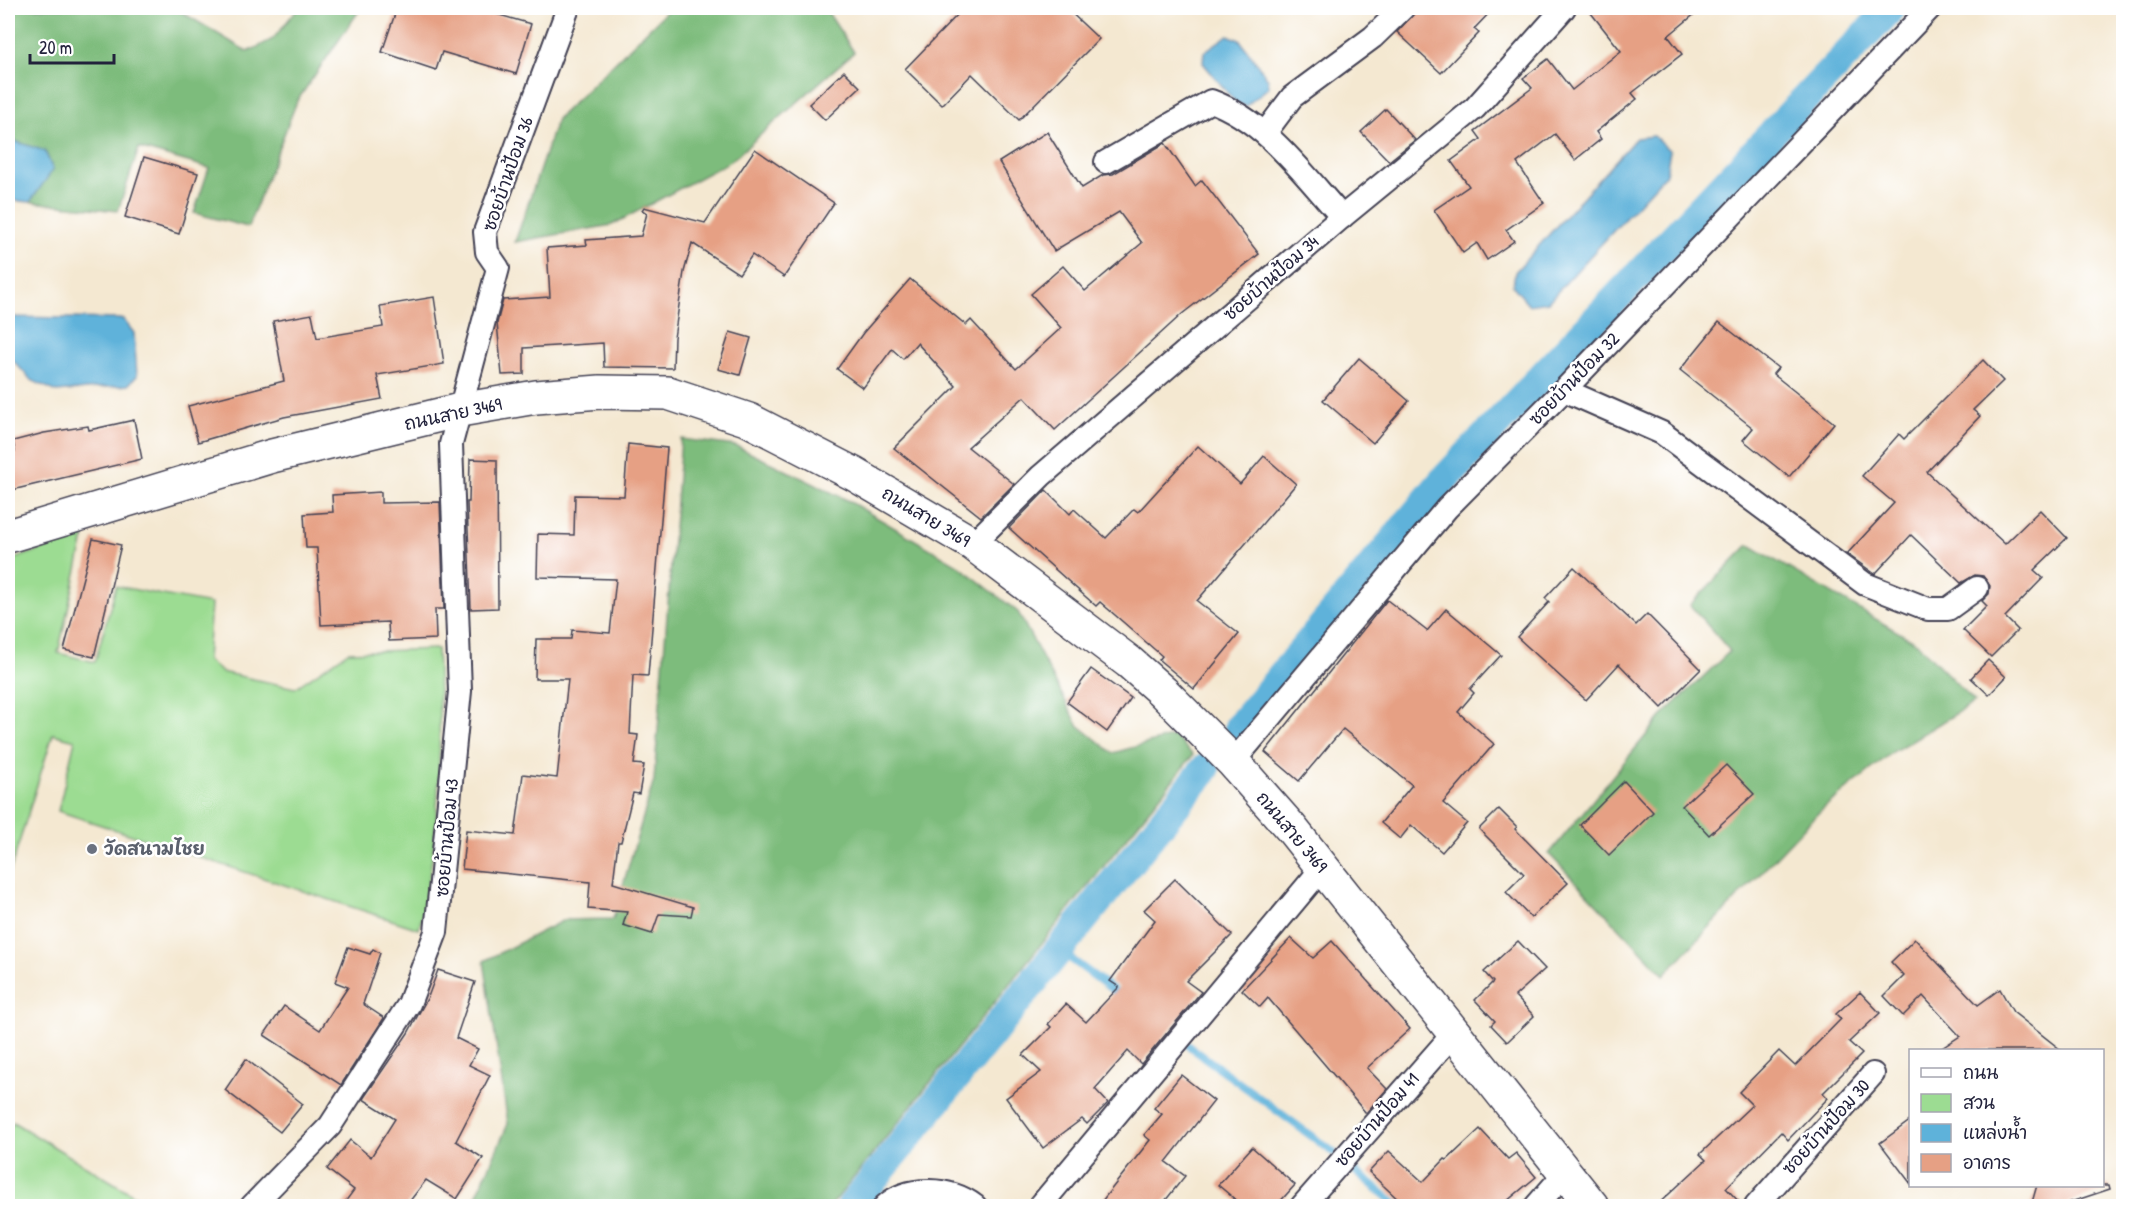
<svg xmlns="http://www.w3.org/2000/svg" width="2131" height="1214" font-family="'Patrick Hand','Playpen Sans Thai',sans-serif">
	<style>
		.green { fill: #9cdc92; stroke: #5f7f66; stroke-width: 1.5 }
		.forest { fill: #7dbc7c; stroke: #506f5c; stroke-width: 1.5 }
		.water { fill: #5eb2da; stroke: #406a8a; stroke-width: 1.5 }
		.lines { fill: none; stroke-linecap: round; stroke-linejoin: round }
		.stream { stroke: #5eb2da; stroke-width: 8 }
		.canal { stroke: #5eb2da; stroke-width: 30 }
		.building { fill: #e6a084 }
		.street-casing { stroke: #424052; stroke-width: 26 }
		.secondary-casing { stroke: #424052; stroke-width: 36 }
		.street { stroke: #fff; stroke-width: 22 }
		.secondary { stroke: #fff; stroke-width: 33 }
		.worship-dot { fill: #6b7280; stroke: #fff; stroke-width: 2 }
		.labels { text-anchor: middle; stroke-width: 5; stroke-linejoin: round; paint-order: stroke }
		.street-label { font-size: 18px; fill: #22223b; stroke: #fff }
		.worship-label { font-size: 18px; font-weight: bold; fill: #5b616d; stroke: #fff; text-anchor: start }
	</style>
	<rect width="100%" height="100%" fill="#fff"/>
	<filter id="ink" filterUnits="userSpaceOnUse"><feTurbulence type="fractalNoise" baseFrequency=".0167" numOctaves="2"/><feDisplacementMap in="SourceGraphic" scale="12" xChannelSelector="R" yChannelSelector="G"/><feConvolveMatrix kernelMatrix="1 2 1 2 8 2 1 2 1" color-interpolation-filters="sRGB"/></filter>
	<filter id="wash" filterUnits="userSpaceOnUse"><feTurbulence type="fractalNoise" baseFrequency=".008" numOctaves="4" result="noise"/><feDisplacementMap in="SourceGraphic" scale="24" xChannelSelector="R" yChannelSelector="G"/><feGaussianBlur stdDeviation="1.35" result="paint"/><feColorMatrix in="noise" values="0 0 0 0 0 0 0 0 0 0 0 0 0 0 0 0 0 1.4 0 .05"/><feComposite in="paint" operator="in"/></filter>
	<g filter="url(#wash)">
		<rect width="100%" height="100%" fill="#f4e8d1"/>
		<!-- green -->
		<g class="green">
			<path d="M85 534 58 653 95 662 116 586 211 604 207 660 221 672 295 688 348 652 437 649C442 742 441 838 419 929L58 811 75 740 53 734 8 878V561Z"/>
			<polygon points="13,1122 152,1206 8,1206 8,1131"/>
		</g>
		<!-- forest -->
		<g class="forest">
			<polygon points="8,8 175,8 248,52 273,39 298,8 361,8 297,101 248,227 194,213 209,168 139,148 118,211 30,202 53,169 45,151 8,139"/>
			<polygon points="670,8 825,8 854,52 731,161 612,225 515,242 557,119"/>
			<polygon points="681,439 736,446 847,500 958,565 1018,612 1078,725 1113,753 1174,736 1193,755 831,1206 472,1206 508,1124 484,961 564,920 613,919 654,780"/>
			<polygon points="1749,545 1917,643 1975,702 1894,751 1820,811 1664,975 1549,854 1661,717 1730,651 1690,605"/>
		</g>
		<!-- water -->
		<g class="water">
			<polygon points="1228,35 1240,40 1268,79 1269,87 1246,106 1236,103 1203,63 1204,52"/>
			<polygon points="1654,136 1670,151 1666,174 1548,302 1529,305 1513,286 1515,272 1636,138"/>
			<polygon points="8,139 45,151 53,170 30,202 8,200"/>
			<polygon points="8,317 123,319 134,333 137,376 128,385 57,392 31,380 8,355"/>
		</g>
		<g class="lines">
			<!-- stream -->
			<g class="stream">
				<polyline points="1060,951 1124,998"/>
				<polyline points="1185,1043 1333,1152"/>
				<polyline points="1349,1166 1398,1206"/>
			</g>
			<!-- canal -->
			<g class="canal">
				<polyline points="1239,727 1442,482 1891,8"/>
				<polyline points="852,1206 1205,769"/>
			</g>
		</g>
		<g id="blocks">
			<!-- building -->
			<g class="building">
				<polygon points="397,8 475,8 531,24 516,74 442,52 436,70 382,52"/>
				<polygon points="964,8 1066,8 1099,39 1019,120 972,74 942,105 905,69"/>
				<polygon points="1419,8 1494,8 1474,29 1479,33 1441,73 1397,32"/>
				<polygon points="1587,8 1702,8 1668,36 1682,54 1632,93 1637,99 1596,132 1601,139 1575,160 1555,134 1517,163 1544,203 1506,230 1514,241 1487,260 1477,243 1463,253 1434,210 1469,186 1451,161 1481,139 1475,131 1532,88 1523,78 1548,59 1572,90 1621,51"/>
				<polygon points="844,71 860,87 825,120 809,104"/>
				<polygon points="1386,109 1415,140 1389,161 1361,132"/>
				<polygon points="1047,132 1082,188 1103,175 1113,174 1165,143 1195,186 1202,180 1259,254 1182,314 1055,430 1024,397 968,447 1014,484 981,517 894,448 956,386 917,343 903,359 892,349 863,388 837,369 863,333 910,279 966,325 971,320 1016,369 1061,328 1031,294 1063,266 1085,291 1142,243 1119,212 1054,251 999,162"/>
				<polygon points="755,149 834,203 784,277 752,255 739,274 692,243 684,272 674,338 673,368 604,367 603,343 524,348 524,374 502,375 497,323 503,300 550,297 547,248 587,245 586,240 641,236 647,213 642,210 644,207 705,223"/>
				<polygon points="144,157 198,173 179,234 125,217"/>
				<polygon points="434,297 444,364 377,375 382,399 284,417 198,442 188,406 284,381 273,321 312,314 317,338 383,327 380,306"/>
				<polygon points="1719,322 1778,368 1773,374 1834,423 1789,477 1743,440 1753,428 1680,370"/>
				<polygon points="730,332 751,338 740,375 718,369"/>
				<polygon points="1359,358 1409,401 1373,443 1323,400"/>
				<polygon points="1983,360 2003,381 1973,410 1980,416 1927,472 2005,544 2040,510 2067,538 2034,570 2043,578 2005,617 2018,630 1991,657 1963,630 1987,606 1982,601 1989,594 1990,586 1983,576 1975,575 1961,583 1911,535 1875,574 1847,554 1894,503 1862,476 1899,434 1904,439"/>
				<polygon points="134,420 142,459 8,491 8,453 15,451 13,441 44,433 88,426 89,430"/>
				<polygon points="628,444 667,448 648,676 633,675 630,734 638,735 634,764 644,765 639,794 633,793 621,842 618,842 613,883 693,907 691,916 659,914 652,934 623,925 627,912 588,909 590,882 462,869 466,830 515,835 523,774 557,778 568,679 535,679 536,639 571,639 572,630 610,633 616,579 537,577 538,534 574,535 575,495 624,496"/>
				<polygon points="1198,446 1240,484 1264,456 1296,484 1197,601 1239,634 1194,689 1159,660 1162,656 1100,602 1096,606 1009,528 1046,490 1070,514 1074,509 1106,538 1134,509 1138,512"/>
				<polygon points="470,459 497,460 498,608 471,609 467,502 469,502"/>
				<polygon points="381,492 381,503 440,502 444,609 435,609 436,639 389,641 388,622 321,625 317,548 306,548 304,514 333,512 332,495"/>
				<polygon points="93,539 121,545 94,657 64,650"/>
				<polygon points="1574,567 1636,625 1647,614 1701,669 1662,708 1619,664 1586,700 1517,637 1549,602 1545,598"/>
				<polygon points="1387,600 1427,631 1446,609 1501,655 1470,689 1474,693 1458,712 1494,744 1443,803 1467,823 1442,852 1411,825 1400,839 1381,823 1412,785 1343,729 1299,781 1265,752"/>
				<polygon points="1988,660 2006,677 1989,695 1971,678"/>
				<polygon points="1091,669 1131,698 1107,732 1067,702"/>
				<polygon points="1726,765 1754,794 1709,835 1682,806"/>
				<polygon points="1624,781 1653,812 1609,855 1580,825"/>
				<polygon points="1499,809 1517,827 1515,829 1568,883 1531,918 1506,892 1524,874 1479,829"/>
				<polygon points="1175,879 1232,935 1186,981 1201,992 1141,1064 1128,1051 1095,1089 1108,1103 1087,1124 1082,1119 1043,1148 1006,1098 1041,1072 1023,1055 1051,1027 1048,1024 1066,1004 1086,1022 1119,987 1110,981 1155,920 1144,910"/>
				<polygon points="1291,938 1313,958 1332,941 1410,1029 1367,1068 1387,1089 1366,1113 1268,998 1260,1007 1242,990"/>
				<polygon points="1915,939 1978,1005 2000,989 2013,1012 2061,1050 1939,1050 1960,1036 1923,996 1903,1016 1884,996 1904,976 1891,962"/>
				<polygon points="1518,941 1545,969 1515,996 1534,1016 1507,1042 1491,1025 1495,1021 1475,1000 1493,982 1484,972"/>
				<polygon points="348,947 370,954 373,949 380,953 363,1004 384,1018 341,1085 264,1035 284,1006 320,1030 348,987 335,982"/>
				<polygon points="438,970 475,982 456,1038 478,1049 469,1065 490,1075 456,1141 483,1158 457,1199 426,1180 406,1206 342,1206 354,1190 327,1169 350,1140 371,1157 395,1119 363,1099 408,1033 428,997"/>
				<polygon points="1860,992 1880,1013 1849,1042 1862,1054 1823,1093 1828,1098 1788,1140 1781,1132 1726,1188 1743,1206 1656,1206 1706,1160 1700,1154 1752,1105 1739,1092 1779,1051 1795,1066 1841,1019 1836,1014"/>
				<polygon points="246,1059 303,1104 280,1132 225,1090"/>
				<polygon points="1181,1075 1214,1101 1166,1162 1185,1176 1161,1206 1098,1206 1150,1140 1144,1135 1162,1114 1154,1108"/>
				<polygon points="1911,1120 1911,1184 1880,1143"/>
				<polygon points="1480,1129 1508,1159 1516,1153 1536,1177 1501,1206 1401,1206 1403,1204 1369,1172 1389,1151 1423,1182 1445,1159 1447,1160"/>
				<polygon points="1252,1147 1295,1185 1276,1206 1243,1206 1218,1185"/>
				<polygon points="2037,1185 2109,1185 2110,1189 2059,1206 2031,1206"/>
			</g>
		</g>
	</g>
	<g filter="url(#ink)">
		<use href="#blocks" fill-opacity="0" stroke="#424052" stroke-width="1.5"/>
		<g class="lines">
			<defs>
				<g id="street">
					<polyline points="1265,133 1292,97 1373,37 1403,8"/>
					<path d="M1106 162 1211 101C1266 121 1304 175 1342 217"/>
					<polyline points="1564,390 1662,433 1865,584 1928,609 1948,609 1977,588"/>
					<polyline points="973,544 1041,476 1342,217 1475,108 1564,8"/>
					<polyline points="1233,762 1447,508 1564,390 1930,8"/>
					<polyline points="252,1206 330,1126 409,1004 436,932 460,691 451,444 498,268 487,252 485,232 568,8"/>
					<path d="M885 1206C908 1185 950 1187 975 1206"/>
					<polyline points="1040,1206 1323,867"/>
					<polyline points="1302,1206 1454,1033"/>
					<polyline points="1536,1206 1565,1173"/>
					<polyline points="1756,1206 1873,1074"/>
				</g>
				<polyline id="secondary" points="8,536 272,456 460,410 536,397 600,392 668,393 749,420 854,474 973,544 1129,662 1163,692 1233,762 1291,828 1592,1206"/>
			</defs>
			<!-- street casing -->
			<use href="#street" class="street-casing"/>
			<!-- secondary casing -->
			<use href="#secondary" class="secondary-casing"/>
			<!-- street -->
			<use href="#street" class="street"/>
			<!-- secondary -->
			<use href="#secondary" class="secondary"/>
		</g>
	</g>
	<!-- markers -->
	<circle class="worship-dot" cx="92" cy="849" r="6"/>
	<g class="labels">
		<!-- street labels -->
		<g class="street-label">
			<text transform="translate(508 174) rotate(-71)" y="6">ซอยบ้านป้อม 36</text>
			<text transform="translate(1271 278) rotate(-41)" y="6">ซอยบ้านป้อม 34</text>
			<text transform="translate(1574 379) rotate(-46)" y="6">ซอยบ้านป้อม 32</text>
			<text transform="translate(453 414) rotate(-12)" y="6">ถนนสาย 3469</text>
			<text transform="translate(926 517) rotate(31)" y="6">ถนนสาย 3469</text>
			<text transform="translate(1292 832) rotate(50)" y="6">ถนนสาย 3469</text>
			<text transform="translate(447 838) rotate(-85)" y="6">ซอยบ้านป้อม 43</text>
			<text transform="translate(1377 1120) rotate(-49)" y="6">ซอยบ้านป้อม 41</text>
			<text transform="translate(1826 1127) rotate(-48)" y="6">ซอยบ้านป้อม 30</text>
		</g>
		<!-- worship labels -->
		<g class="worship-label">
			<text x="104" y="855">วัดสนามไชย</text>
		</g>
	</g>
	<!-- margin -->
	<rect width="2131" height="1214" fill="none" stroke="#fff" stroke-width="30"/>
	<!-- legend -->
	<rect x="1909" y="1049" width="195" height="138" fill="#ffffff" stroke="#a7a7b1" stroke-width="1.5"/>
	<rect x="1921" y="1068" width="30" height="9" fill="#ffffff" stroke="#a7a7b1" stroke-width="1.5"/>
	<text x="1963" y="1079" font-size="18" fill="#22223b">ถนน</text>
	<rect x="1921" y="1094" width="30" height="18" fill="#9cdc92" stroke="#a7a7b1" stroke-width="1.5"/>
	<text x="1963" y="1109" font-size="18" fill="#22223b">สวน</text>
	<rect x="1921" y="1124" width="30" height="18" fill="#5eb2da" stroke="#a7a7b1" stroke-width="1.5"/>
	<text x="1963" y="1139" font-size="18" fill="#22223b">แหล่งน้ำ</text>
	<rect x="1921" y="1154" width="30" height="18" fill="#e6a084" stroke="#a7a7b1" stroke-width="1.5"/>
	<text x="1963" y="1169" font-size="18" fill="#22223b">อาคาร</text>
	<!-- scale -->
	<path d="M30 54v9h84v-9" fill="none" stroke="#22223b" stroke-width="3"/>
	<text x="39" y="54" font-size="18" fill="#22223b" stroke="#ffffff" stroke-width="4.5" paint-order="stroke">20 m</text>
</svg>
